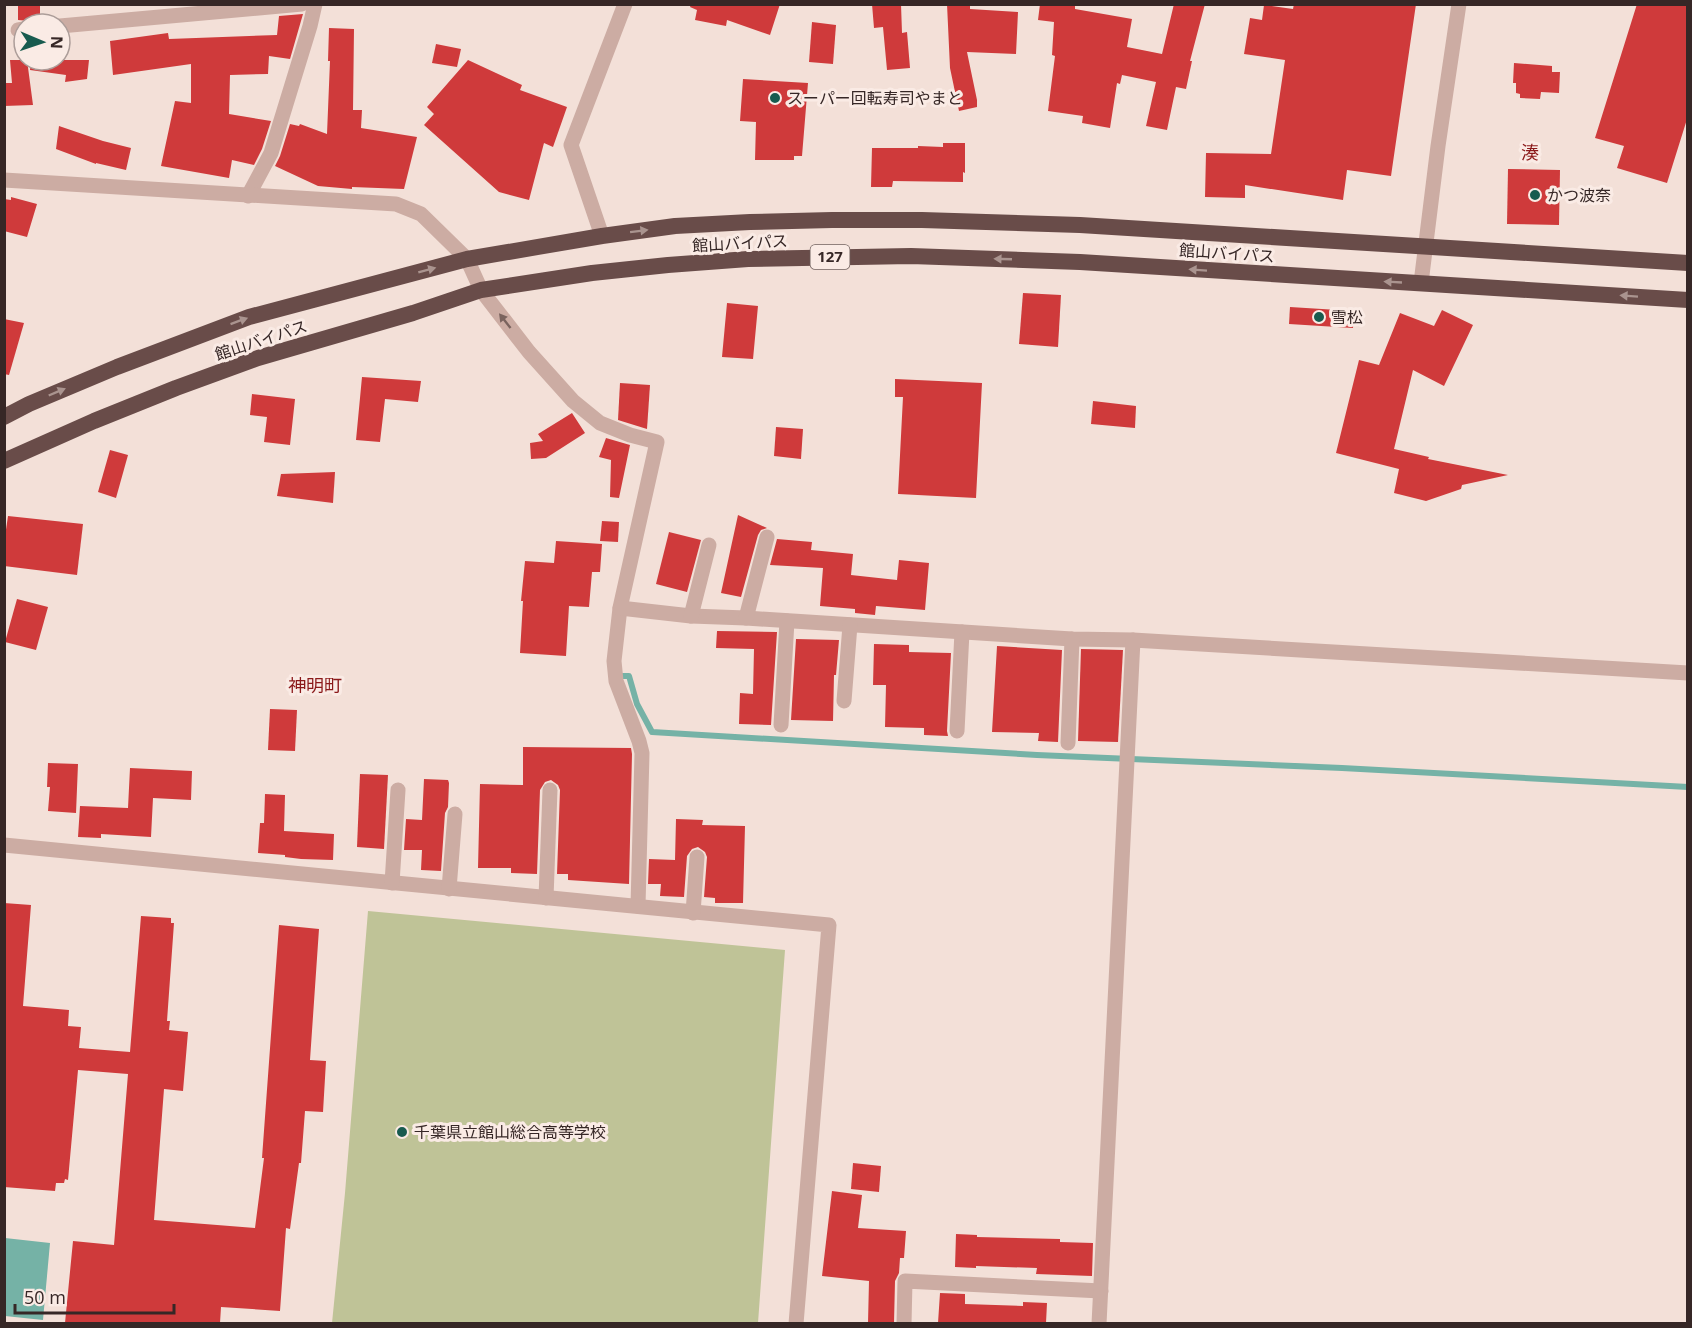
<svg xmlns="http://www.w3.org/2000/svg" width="1692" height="1328" font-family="'Open Sans','Noto Sans JP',sans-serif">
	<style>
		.green { fill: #bfc397 }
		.water { fill: #75b2a6 }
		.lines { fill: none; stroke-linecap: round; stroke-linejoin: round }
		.stream { stroke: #75b2a6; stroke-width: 6 }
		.building { fill: #cf3a3b }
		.minor { stroke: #ccaca3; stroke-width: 15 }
		.tertiary { stroke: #ccaca3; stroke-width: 15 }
		.trunk { stroke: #694c49; stroke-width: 16 }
		.oneway { fill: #aa948f }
		.oneway2 { fill: #7a635e }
		.poi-dot { fill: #185b4f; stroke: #faebe5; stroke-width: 2 }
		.labels { text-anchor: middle; stroke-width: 6; stroke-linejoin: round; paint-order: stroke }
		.shield { fill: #faebe5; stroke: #71625f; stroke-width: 1.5 }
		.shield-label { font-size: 15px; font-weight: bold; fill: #362726 }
		.poi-label { font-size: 16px; fill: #362726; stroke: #faebe5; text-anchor: start }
		.street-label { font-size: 16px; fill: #362726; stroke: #faebe5 }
		.neighbourhood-label { font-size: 18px; fill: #8b191a; stroke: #faebe5 }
	</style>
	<rect width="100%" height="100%" fill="#f3e0d8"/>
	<!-- green -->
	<polygon class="green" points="368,911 785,950 758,1323 332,1323 345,1193"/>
	<!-- water -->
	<polygon class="water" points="5,1238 50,1243 43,1320 5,1316"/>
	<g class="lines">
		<!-- stream -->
		<polyline class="stream" points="623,676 629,676 637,704 652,732 1037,755 1342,768 1688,787"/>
	</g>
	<!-- building -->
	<g class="building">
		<polygon points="18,4 40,4 40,22 18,20"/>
		<polygon points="691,4 780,4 770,35 727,20 726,26 695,20 697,10 690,7"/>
		<polygon points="872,4 901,4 902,33 907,32 910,68 887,70 883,27 874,28"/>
		<polygon points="947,4 970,4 970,9 1018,12 1016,54 967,52 977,100 977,107 959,111 950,68"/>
		<polygon points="1040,4 1075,4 1075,9 1132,19 1127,47 1162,54 1174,4 1205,4 1190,61 1192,61 1186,89 1176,87 1167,130 1146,126 1156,82 1122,75 1120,84 1117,83 1110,128 1082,123 1083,116 1048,111 1055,56 1052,55 1054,22 1038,20"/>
		<polygon points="1294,4 1416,4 1391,176 1347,170 1343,200 1245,185 1245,198 1205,197 1206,153 1271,154 1285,60 1244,54 1250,18 1262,20 1264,5 1293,9"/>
		<polygon points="1637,4 1688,4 1688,116 1667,183 1617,168 1624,146 1595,138"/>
		<polygon points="303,14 290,59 269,56 268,74 230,75 229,114 271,121 262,149 254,165 232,160 229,178 161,166 175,101 191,103 191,64 113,75 110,41 168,33 169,39 277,35 279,16"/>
		<polygon points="812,22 836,25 833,64 809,62"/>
		<polygon points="329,28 354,29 353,110 362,110 361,128 417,137 404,189 352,187 352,189 318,186 275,166 280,156 290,124 299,126 300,124 327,134 330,61 328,61"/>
		<polygon points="436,44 461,49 457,67 432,63"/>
		<polygon points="10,60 27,60 33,105 4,106 4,83 12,83"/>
		<polygon points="31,60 89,60 87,79 65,82 66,75 30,70"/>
		<polygon points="468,60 522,85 520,90 567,107 553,147 544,143 529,200 499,192 424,125 434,114 427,107"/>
		<polygon points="1514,63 1552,66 1552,72 1560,72 1559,93 1541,92 1540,99 1520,98 1520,94 1516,93 1516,83 1513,83"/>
		<polygon points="743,79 808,83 802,156 794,156 794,160 755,160 756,122 740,121"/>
		<polygon points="59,126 103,141 131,148 126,170 96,163 96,164 56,149"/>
		<polygon points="943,143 965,143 965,173 963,172 963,182 893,181 892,187 871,187 872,148 918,148 918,146 943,147"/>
		<polygon points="1508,169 1560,170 1559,225 1507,224"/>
		<polygon points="11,197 37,204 27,237 4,231 4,199 11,200"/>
		<polygon points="1023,293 1061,295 1058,347 1019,344"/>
		<polygon points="727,303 758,306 753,359 722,357"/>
		<polygon points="1290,307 1354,311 1353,328 1289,324"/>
		<polygon points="1442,310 1473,325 1444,386 1413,370 1394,449 1429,457 1428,459 1508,475 1462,485 1461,489 1426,501 1394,493 1399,469 1336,453 1359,360 1379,365 1400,313 1434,326"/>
		<polygon points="4,319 24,323 9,375 4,374"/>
		<polygon points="362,377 421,381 418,402 385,399 380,442 356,440"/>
		<polygon points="895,379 982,383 976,498 898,494 903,397 895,397"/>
		<polygon points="620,383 650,385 647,429 618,420"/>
		<polygon points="252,394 295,399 290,445 264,442 267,417 250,415"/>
		<polygon points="1093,401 1136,406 1135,428 1091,424"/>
		<polygon points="572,413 585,433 546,458 531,459 530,443 543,441 538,434"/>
		<polygon points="776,427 803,429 801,459 774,456"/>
		<polygon points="606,438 630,445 619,498 610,497 611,460 599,457"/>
		<polygon points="110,450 128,455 116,498 98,492"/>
		<polygon points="335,472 333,503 277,496 281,474"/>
		<polygon points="738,515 767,528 761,530 758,535 741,597 721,593"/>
		<polygon points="8,516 83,524 77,575 4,566 4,543"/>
		<polygon points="602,521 619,522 618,542 600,541"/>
		<polygon points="669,532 701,540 687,592 656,584"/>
		<polygon points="777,539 812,542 811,550 853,554 851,575 897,580 899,560 929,563 925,610 876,606 875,615 855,613 855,609 820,606 823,568 770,565"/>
		<polygon points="556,541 602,544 600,572 592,572 589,607 569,606 566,656 520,653 523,601 521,601 525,561 554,563"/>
		<polygon points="17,599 48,607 36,650 5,642"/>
		<polygon points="717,631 777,632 771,725 739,724 740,693 753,694 754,649 716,648"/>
		<polygon points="796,639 839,640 836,675 834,675 833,721 791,720"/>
		<polygon points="874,644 909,645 909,652 951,653 947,731 948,736 924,735 924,728 885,727 886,685 873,685"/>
		<polygon points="997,646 1062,650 1058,742 1038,741 1039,733 992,732"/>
		<polygon points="1081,649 1123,650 1118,742 1078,741"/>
		<polygon points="270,709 297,710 295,751 268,750"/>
		<polygon points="523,747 631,748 632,754 629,884 568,880 568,874 557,874 560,790 558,785 551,780 545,782 540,790 537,874 511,873 511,868 478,868 480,784 523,785"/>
		<polygon points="48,763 78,764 76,813 48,811 50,787 47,787"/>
		<polygon points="130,768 192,771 191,800 153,798 151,837 101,834 101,838 78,837 80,806 128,808"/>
		<polygon points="360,774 388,775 384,849 357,847"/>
		<polygon points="424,779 448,780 449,783 448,807 445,813 441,871 421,870 422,850 404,850 406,819 422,820"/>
		<polygon points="265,794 285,795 284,831 334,834 333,860 301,859 285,857 285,855 258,853 260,823 264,823"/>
		<polygon points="676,819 703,820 702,825 745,826 743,903 715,903 715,898 704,897 707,857 705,852 698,847 692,849 687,856 684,897 660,896 661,884 648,884 649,859 675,860"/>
		<polygon points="4,903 31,905 23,1006 69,1010 68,1026 81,1027 79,1048 130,1052 141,916 171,918 171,923 174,923 167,1021 170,1021 169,1030 188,1032 183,1091 164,1089 154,1220 255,1228 264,1158 262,1158 279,925 319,929 310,1060 326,1061 323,1112 305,1111 301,1163 299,1163 290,1229 286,1228 280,1311 221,1307 220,1323 65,1323 73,1241 114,1245 128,1074 78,1070 68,1180 65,1179 64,1183 56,1183 55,1191 4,1187"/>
		<polygon points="853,1163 881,1166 879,1192 851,1189"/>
		<polygon points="832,1191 862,1195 858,1228 906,1231 904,1258 900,1258 899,1273 895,1281 894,1323 868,1323 869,1281 822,1276"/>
		<polygon points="956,1234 977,1235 977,1237 1060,1239 1060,1242 1093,1243 1092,1276 1036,1274 1037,1268 976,1266 976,1268 955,1267"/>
		<polygon points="940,1293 965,1294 965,1304 1023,1306 1023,1302 1047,1303 1046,1323 938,1323"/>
	</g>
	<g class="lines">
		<!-- minor -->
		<g class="minor">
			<polyline points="60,26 302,4"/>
			<polyline points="18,30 24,29"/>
			<polyline points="248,196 271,153 310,26 315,4"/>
			<polyline points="602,236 571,145 625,4"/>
			<polyline points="481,290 529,352 573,401 600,423 630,435 657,442 620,608 614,661 616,681 639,741 642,753 638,906"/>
			<polyline points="620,608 691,616 746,618 1072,639 1133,640 1688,673"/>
			<polyline points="691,616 709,545"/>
			<polyline points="746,618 767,537"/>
			<polyline points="844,701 850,625"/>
			<polyline points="781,725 787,621"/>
			<polyline points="957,731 962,632"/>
			<polyline points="1068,743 1072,639"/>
			<polyline points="4,845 829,925 796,1324"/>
			<polyline points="392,883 398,790"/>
			<polyline points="449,889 455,814"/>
			<polyline points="546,898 550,790"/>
			<polyline points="693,913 697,857"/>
			<polyline points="904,1324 905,1281 1101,1291"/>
			<polyline points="1099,1324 1133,640"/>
		</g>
		<!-- tertiary -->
		<g class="tertiary">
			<polyline points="4,180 396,204 421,214 467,259 481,290"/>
			<polyline points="1421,283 1438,146 1459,4"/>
		</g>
		<!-- trunk -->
		<g class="trunk">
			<polyline points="4,417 29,404 117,367 249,317 467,259 602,236 675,226 750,222 832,220 922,220 1080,225 1688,263"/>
			<polyline points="4,461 94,421 176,388 258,358 413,313 481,290 592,273 668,265 748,259 911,256 1080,262 1688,300"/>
		</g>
	</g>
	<!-- one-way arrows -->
	<defs><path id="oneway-solid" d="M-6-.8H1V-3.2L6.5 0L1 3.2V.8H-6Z" transform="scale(1.5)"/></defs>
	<g class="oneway">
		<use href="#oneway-solid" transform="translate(639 231) rotate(-7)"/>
		<use href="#oneway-solid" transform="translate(1003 259) rotate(-178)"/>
		<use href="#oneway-solid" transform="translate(427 270) rotate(-15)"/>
		<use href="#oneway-solid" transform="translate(1198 270) rotate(-176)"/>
		<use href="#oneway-solid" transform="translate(1393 282) rotate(-177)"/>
		<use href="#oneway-solid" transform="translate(1629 296) rotate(-176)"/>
		<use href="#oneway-solid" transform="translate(239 321) rotate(-20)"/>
		<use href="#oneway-solid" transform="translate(57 392) rotate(-23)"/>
	</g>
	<use class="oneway2" href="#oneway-solid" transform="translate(505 321) rotate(-128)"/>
	<!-- markers -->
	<g class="poi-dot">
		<circle cx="775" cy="98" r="6"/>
		<circle cx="1535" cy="195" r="6"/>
		<circle cx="1319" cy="317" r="6"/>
		<circle cx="402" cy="1132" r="6"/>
	</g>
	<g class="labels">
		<!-- shield labels -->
		<rect class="shield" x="810.5" y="245" width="39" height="24" rx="4.5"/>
		<g class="shield-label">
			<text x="830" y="262">127</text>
		</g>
		<!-- poi labels -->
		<g class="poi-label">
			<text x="787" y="104">スーパー回転寿司やまと</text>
			<text x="1547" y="201">かつ波奈</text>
			<text x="1331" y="323">雪松</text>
			<text x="414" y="1138">千葉県立館山総合高等学校</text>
		</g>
		<!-- street labels -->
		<g class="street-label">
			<text transform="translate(740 243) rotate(-3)" y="6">館山バイパス</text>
			<text transform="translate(1227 253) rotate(4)" y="6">館山バイパス</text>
			<text transform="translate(261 340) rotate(-18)" y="6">館山バイパス</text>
		</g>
		<!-- neighbourhood labels -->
		<g class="neighbourhood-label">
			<text x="1530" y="159">湊</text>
			<text x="315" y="692">神明町</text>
		</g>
	</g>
	<!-- border -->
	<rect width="1692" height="1328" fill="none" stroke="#362726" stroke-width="12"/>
	<!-- north arrow -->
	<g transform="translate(42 42) rotate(92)"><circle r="28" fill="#faebe5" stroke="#ac9d99" stroke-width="1.5"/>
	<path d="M0-4.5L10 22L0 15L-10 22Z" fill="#185b4f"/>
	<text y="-9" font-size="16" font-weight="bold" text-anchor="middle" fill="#362726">N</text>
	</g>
	<!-- scale -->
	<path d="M15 1304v9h159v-9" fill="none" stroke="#362726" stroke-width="3"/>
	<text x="24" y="1304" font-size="18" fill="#362726" stroke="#faebe5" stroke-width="4.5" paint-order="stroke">50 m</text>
</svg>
